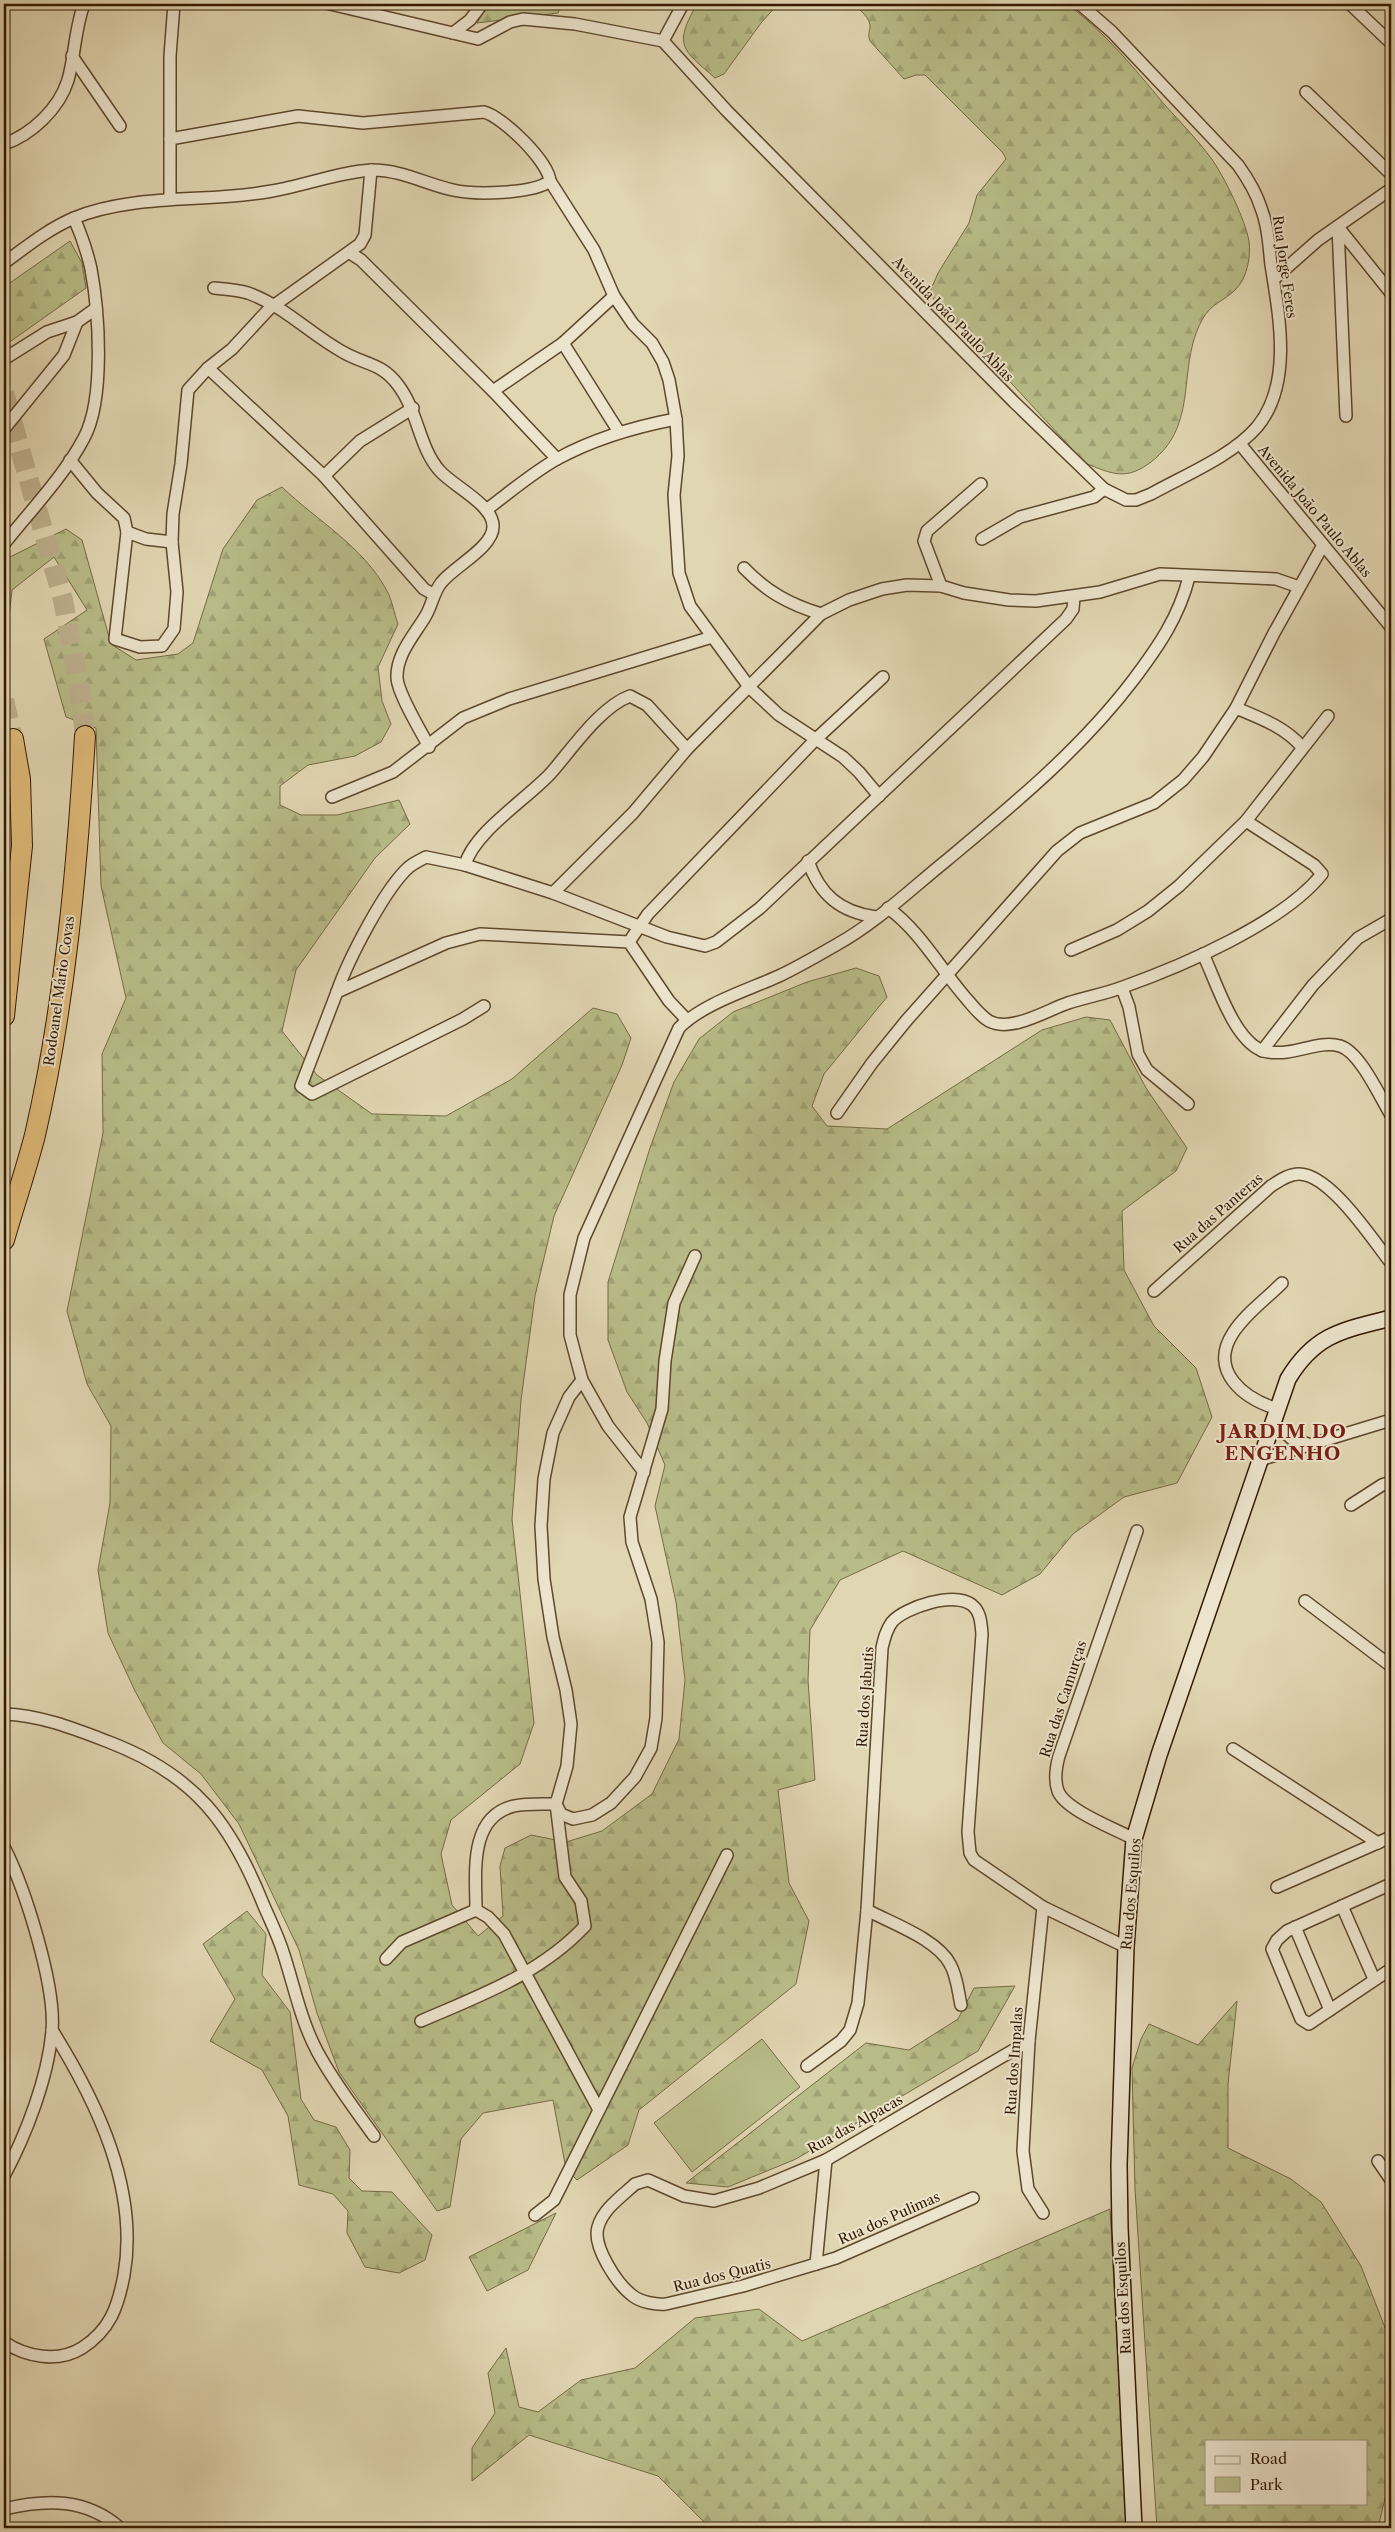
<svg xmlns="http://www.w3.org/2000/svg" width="1395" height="2532" font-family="'Libre Caslon Text',serif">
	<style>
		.green { fill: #b8bc88; stroke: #766a44 }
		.forest { fill: url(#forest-firs); stroke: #766a44; fill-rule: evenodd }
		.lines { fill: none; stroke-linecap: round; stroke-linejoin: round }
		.highway-tunnel { stroke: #beb08e; stroke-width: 20; stroke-dasharray: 20 10; stroke-linecap: butt }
		.street-casing { stroke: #5e482c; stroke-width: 14 }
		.secondary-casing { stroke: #331900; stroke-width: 18 }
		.highway-casing { stroke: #331900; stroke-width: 22 }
		.street { stroke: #ece4cd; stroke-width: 11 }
		.secondary { stroke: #ece4cd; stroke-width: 15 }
		.highway { stroke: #e0bb79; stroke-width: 20 }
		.labels { text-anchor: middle; stroke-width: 4; stroke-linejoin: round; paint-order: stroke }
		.street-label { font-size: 14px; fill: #331900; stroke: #ece4cd }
		.district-label { font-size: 19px; font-weight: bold; letter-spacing: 1px; fill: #7a1f14; stroke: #ece4cd }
	</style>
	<defs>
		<pattern id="forest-firs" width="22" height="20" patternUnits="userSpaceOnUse" patternTransform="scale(1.25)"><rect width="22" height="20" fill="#b8bc88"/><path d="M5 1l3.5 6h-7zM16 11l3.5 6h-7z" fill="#9fa174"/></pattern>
	</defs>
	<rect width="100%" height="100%" fill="#e1d6b2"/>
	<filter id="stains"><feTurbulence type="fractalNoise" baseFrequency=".004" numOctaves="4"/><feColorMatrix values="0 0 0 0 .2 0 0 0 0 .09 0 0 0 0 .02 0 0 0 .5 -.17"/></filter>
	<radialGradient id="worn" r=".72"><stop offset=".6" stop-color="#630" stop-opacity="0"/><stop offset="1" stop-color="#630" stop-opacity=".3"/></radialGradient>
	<!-- green -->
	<polygon class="green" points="762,2039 800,2087 692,2172 654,2123"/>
	<!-- forest -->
	<g class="forest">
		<polygon points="488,4 561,4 558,13 477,23"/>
		<path d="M697 4H778L761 23 724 74 715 78C682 49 673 46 697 4Z"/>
		<path d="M853 4H1067C1105 32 1134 68 1164 104 1180 122 1197 139 1211 158 1224 176 1245 219 1249 241 1251 257 1247 279 1235 290 1223 302 1211 303 1202 320 1176 368 1200 424 1151 462 1126 481 1112 474 1085 463L929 294 938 273 969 223 977 195 1006 159 1003 153 925 75H916L904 79 870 41C868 35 869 33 870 28 871 18 860 10 853 4Z"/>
		<polygon points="70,241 82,263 86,288 4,346 4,287"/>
		<path d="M282 487C316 520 364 547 387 591 392 600 394 613 398 624L378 667 382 701 391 724 381 742 355 756 308 765 280 786V805L301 815H337L399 800 410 824 375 858 296 970 282 1031 317 1075 372 1114 446 1116 512 1079 593 1008 617 1014 631 1038 622 1065 554 1216 535 1296 521 1400 512 1519 534 1723 520 1764 451 1820 441 1854 452 1905 478 1936 503 1916 500 1866 505 1848 531 1835 566 1842 602 1831 652 1794 679 1739 685 1680 676 1602 655 1506 665 1465 647 1423 627 1392 608 1340V1282L650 1148 674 1082 699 1039 733 1012 807 982 856 968 879 976 887 997 824 1074 812 1106 827 1126 887 1129 1042 1030 1086 1017 1110 1020 1146 1088 1187 1148 1176 1171 1122 1211 1124 1270 1154 1326 1196 1368 1212 1417 1177 1483 1124 1497 1073 1534 1040 1574 1002 1595 903 1551 840 1580 810 1630 808 1680 815 1780 778 1790 789 1883 809 1921 796 1984 639 2110 628 2145 577 2180 566 2169 553 2100 483 2113 461 2139 450 2207 437 2211 339 2072 317 2013 299 1950 239 1824 201 1774 163 1743 135 1691 108 1633 98 1570 110 1503 111 1426 87 1384 67 1311 103 1133 102 1054 126 998 101 886 96 728 66 717 44 639 87 610 54 557 12 590 8 625 4 627V560L66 529 82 540 111 644 136 660 178 654 193 643 223 549 257 500Z"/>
		<polygon points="247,1911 266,1934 262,1975 290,2012 301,2099 314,2120 336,2127 350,2150 349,2178 362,2191 392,2192 432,2235 425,2260 399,2273 365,2267 347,2233 348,2211 333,2194 299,2185 288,2116 262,2070 210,2041 235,1999 203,1944"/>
		<polygon points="1015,1986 978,2051 796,2159 728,2187 686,2183 866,2043 909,2050 958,2019 974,1988"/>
		<path d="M1237 2001 1228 2084V2148L1291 2179 1321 2202 1361 2266 1391 2343V2486L1387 2490 1378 2528H1157L1135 2189 1132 2068 1141 2039 1149 2024 1198 2045ZM1206 2441H1366V2503H1206Z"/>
		<polygon points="1110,2209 1127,2528 1085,2528 1084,2526 1053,2528 710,2528 658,2476 529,2435 472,2481 472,2448 495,2413 488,2373 506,2348 519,2407 538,2412 581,2380 635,2368 695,2318 759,2309 802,2341"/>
		<polygon points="556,2213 528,2270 487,2291 469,2257"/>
	</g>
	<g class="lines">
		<!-- highway-tunnel -->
		<g class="highway-tunnel">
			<polyline points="4,393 63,600 80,691 85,736"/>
			<polyline points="4,700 13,739"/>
		</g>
		<defs>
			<g id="street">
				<path d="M330 4 478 39 510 22 523 19 575 24 663 41 726 110 1014 402 1104 489 1126 500H1136L1151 494C1185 475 1232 456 1257 427 1293 384 1279 315 1271 265 1269 246 1268 226 1261 208 1256 192 1248 179 1238 165L1112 32 1080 4"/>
				<polyline points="1350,4 1391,43"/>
				<polyline points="453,33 470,20 482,4"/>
				<polyline points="663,41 683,4"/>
				<polyline points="72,56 120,126"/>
				<polyline points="1306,92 1391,174"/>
				<path d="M4 144C31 135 59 109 68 80 75 55 75 28 84 4"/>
				<polyline points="550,181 594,250 614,296 633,324 652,343 663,362 669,380 676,419 678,456 674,495 679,573 690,606 750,688 779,715 843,757 859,772 879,796"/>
				<polyline points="170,199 170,56 174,4"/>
				<polyline points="1338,227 1346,416"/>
				<polyline points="1338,227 1391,293"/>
				<polyline points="350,253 361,260 493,391 557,459"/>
				<path d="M4 263C26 247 48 229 74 218 135 193 209 203 272 191 303 186 342 171 373 170 401 170 426 184 453 190 474 195 533 194 550 181 548 161 503 117 484 112L363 123 298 116 170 139"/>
				<polyline points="1274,279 1318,240 1391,189"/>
				<path d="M214 288C225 289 238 290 248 293 284 306 309 333 341 351 364 365 381 362 398 385 418 411 419 447 439 470 451 485 493 504 493 526 494 547 453 567 441 583 433 593 432 606 425 617 414 635 396 655 397 678 398 694 421 731 429 747"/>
				<polyline points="563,343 619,432"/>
				<polyline points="4,359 47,332 77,322 95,309"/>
				<polyline points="208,368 324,476 424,589 433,594"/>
				<polyline points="493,391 563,343 614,296"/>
				<polyline points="4,429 64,355 77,322"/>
				<polyline points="1240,444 1391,627"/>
				<polyline points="70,460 97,493 124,518 127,532 115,639 140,647 162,646 174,629 177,592 172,542"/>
				<polyline points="324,476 360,441 413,408"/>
				<path d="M486 510C509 493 532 473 557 459 595 438 634 427 676 419"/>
				<polyline points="127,532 146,539 172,542 173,514 181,464 188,390 208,368 232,349 269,309 360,244 365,235 371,170"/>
				<polyline points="982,539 1020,517 1094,497 1104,489"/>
				<path d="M4 544C31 510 64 476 84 438 105 399 99 312 91 269 87 251 81 234 74 218"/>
				<path d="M744 568C767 592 789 604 821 614"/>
				<polyline points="941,586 924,541 927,531 981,484"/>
				<path d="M1236 708C1260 718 1285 727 1302 747"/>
				<polyline points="332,797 393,772 463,718 509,699 712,637"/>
				<path d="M808 861C820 895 840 912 876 917"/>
				<path d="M465 865C474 832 527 799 551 773 572 749 600 707 630 696L647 705 687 749"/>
				<polyline points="553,893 633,813 687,749 821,614 849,600 882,589 907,585 941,586 964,593 1009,600 1036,601 1100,592 1160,574 1276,579 1299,587"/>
				<path d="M888 908C919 930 940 968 965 997 972 1005 980 1016 989 1021 1011 1033 1047 1010 1068 1003 1086 997 1105 994 1123 987 1182 966 1283 923 1322 874L1314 865 1246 821"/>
				<polyline points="629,942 648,914 816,739 883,677"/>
				<polyline points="1071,950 1117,930 1148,911 1179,886 1246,821 1328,716"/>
				<path d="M1203 954C1216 981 1233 1038 1261 1050 1267 1053 1280 1053 1287 1052 1304 1050 1323 1041 1340 1046 1360 1052 1380 1097 1391 1115"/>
				<polyline points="1122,988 1129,1007 1138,1054 1147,1070 1188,1104"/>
				<path d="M337 992C348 960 385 888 409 867 414 863 420 860 426 857L465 865 553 893 667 937 705 946 716 942 760 908 1066 619 1073 609 1074 597"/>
				<polyline points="484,1006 463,1019 312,1094 301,1086 337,992 446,943 480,934 629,942 669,1001 687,1020"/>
				<polyline points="1262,1051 1313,985 1358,938 1391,919"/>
				<polyline points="837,1113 872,1063 906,1021 1057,851 1080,833 1154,803 1183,780 1203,757 1236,708 1274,633 1323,545"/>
				<path d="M1154 1291 1271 1186C1279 1181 1288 1174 1299 1174 1330 1174 1372 1239 1391 1263"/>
				<path d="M1278 1409C1244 1399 1208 1371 1233 1333 1245 1314 1266 1299 1282 1283"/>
				<polyline points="1274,1423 1292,1439 1308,1444"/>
				<polyline points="1263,1459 1391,1420"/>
				<path d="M644 1472 608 1426 582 1380 570 1335V1295L584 1238 679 1028C702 1004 748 990 779 976 798 967 817 956 836 945 876 923 911 889 947 860 1014 804 1081 749 1134 679 1158 647 1179 617 1189 577"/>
				<polyline points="1351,1505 1382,1485 1391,1482"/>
				<polyline points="1305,1601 1391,1666"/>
				<path d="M4 1714C40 1715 75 1729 109 1742 195 1775 231 1823 264 1906 271 1922 279 1938 284 1955 294 1986 301 2021 317 2051 333 2081 354 2108 374 2136"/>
				<polyline points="1233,1749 1378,1843"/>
				<polyline points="557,1806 561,1814 573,1819 592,1815 611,1803 635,1777 651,1748 656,1718 658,1642 651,1599 632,1542 630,1517 662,1409 665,1361 674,1303 695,1256"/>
				<path d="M1134 1839C1116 1829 1065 1810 1058 1791 1054 1780 1056 1767 1059 1756L1137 1531"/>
				<path d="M4 1847C25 1888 56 1986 52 2031 48 2078 26 2135 4 2176"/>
				<polyline points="1391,1884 1287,1931 1277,1940 1272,1949 1301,2019 1309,2024 1391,1969"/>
				<polyline points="1277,1887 1391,1837"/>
				<polyline points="1342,1906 1374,1979"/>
				<polyline points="1043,1907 1029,2041 1023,2151 1028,2189 1043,2213"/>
				<path d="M476 1910C476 1874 468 1817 514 1806 527 1803 543 1804 556 1804"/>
				<path d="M867 1910C891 1923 937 1939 950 1964 957 1976 958 1991 961 2005"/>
				<polyline points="1295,1927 1330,2010"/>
				<polyline points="386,1959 402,1942 476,1910 488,1917 504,1934 599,2110"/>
				<path d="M421 2021C481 1995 540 1974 585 1926L581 1901 565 1877 556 1804 567 1766 571 1724 566 1690 553 1637 544 1579 541 1526 544 1479 553 1433 569 1397 582 1380"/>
				<path d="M807 2066 841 2041 850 2030 858 2003 867 1910 882 1648C884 1639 886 1630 892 1622 905 1607 955 1591 972 1605 981 1612 981 1624 982 1634L968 1832 970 1853 974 1860 1043 1907 1126 1947"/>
				<polyline points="1378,2161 1391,2180"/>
				<path d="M973 2198 836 2258 743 2286 666 2304C656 2305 641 2302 633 2296 617 2284 592 2246 598 2227 603 2209 622 2196 635 2184L648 2180 684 2196 714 2201 759 2188 826 2160 1029 2041"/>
				<polyline points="535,2215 554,2200 727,1855"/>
				<polyline points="816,2264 826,2160"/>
				<path d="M4 2342C26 2357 58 2363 82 2348 110 2330 118 2307 124 2275 139 2189 97 2102 52 2030"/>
				<path d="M4 2509C46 2499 86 2498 120 2528"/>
			</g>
			<path id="secondary" d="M1134 2528 1120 2228 1119 2165 1126 1947 1134 1839 1159 1755 1288 1379C1315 1334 1343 1330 1391 1318"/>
			<g id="highway">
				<polyline points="4,1016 22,846 20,779 13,739"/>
				<path d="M4 1240C14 1205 26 1170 35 1135 65 1005 77 869 85 736"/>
			</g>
		</defs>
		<!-- street casing -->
		<use href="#street" class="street-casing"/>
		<!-- secondary casing -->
		<use href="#secondary" class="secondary-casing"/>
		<!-- highway casing -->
		<use href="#highway" class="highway-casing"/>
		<!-- street -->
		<use href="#street" class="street"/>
		<!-- secondary -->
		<use href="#secondary" class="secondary"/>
		<!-- highway -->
		<use href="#highway" class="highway"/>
	</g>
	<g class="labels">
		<!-- street labels -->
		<g class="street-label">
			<text transform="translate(1285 267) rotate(82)" y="5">Rua Jorge Feres</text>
			<text transform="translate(953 319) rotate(46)" y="5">Avenida João Paulo Ablas</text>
			<text transform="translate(1315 511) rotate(50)" y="5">Avenida João Paulo Ablas</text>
			<text transform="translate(59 991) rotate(-82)" y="5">Rodoanel Mário Covas</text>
			<text transform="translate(1218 1213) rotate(-41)" y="5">Rua das Panteras</text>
			<text transform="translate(865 1697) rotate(-86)" y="5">Rua dos Jabutis</text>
			<text transform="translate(1063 1699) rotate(-72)" y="5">Rua das Camurças</text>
			<text transform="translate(1131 1894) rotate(-85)" y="5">Rua dos Esquilos</text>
			<text transform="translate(1014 2061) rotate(-86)" y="5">Rua dos Impalas</text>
			<text transform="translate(855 2124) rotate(-29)" y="5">Rua das Alpacas</text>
			<text transform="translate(889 2218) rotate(-24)" y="5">Rua dos Pulimas</text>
			<text transform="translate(722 2275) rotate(-14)" y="5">Rua dos Quatis</text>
			<text transform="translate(1123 2298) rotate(-93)" y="5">Rua dos Esquilos</text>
		</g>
		<!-- district labels -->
		<g class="district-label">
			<text x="1283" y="1438">JARDIM DO<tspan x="1283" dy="22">ENGENHO</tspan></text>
		</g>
	</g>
	<!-- margin -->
	<rect width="1395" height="2532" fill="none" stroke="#e1d6b2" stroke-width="20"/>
	<rect x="5" y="5" width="1385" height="2522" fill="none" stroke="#331900" stroke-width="2.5"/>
	<rect x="10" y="10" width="1375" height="2512" fill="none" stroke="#331900"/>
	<!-- legend -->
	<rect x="1205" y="2440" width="162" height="65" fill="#ece4cd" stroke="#a2937b"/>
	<rect x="1215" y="2456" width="25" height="8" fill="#ece4cd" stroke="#a2937b"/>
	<text x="1250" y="2464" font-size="15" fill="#331900">Road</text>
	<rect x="1215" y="2477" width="25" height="15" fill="#b8bc88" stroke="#a2937b"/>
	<text x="1250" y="2490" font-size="15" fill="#331900">Park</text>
	<rect width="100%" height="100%" filter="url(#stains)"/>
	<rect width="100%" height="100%" fill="url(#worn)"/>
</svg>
